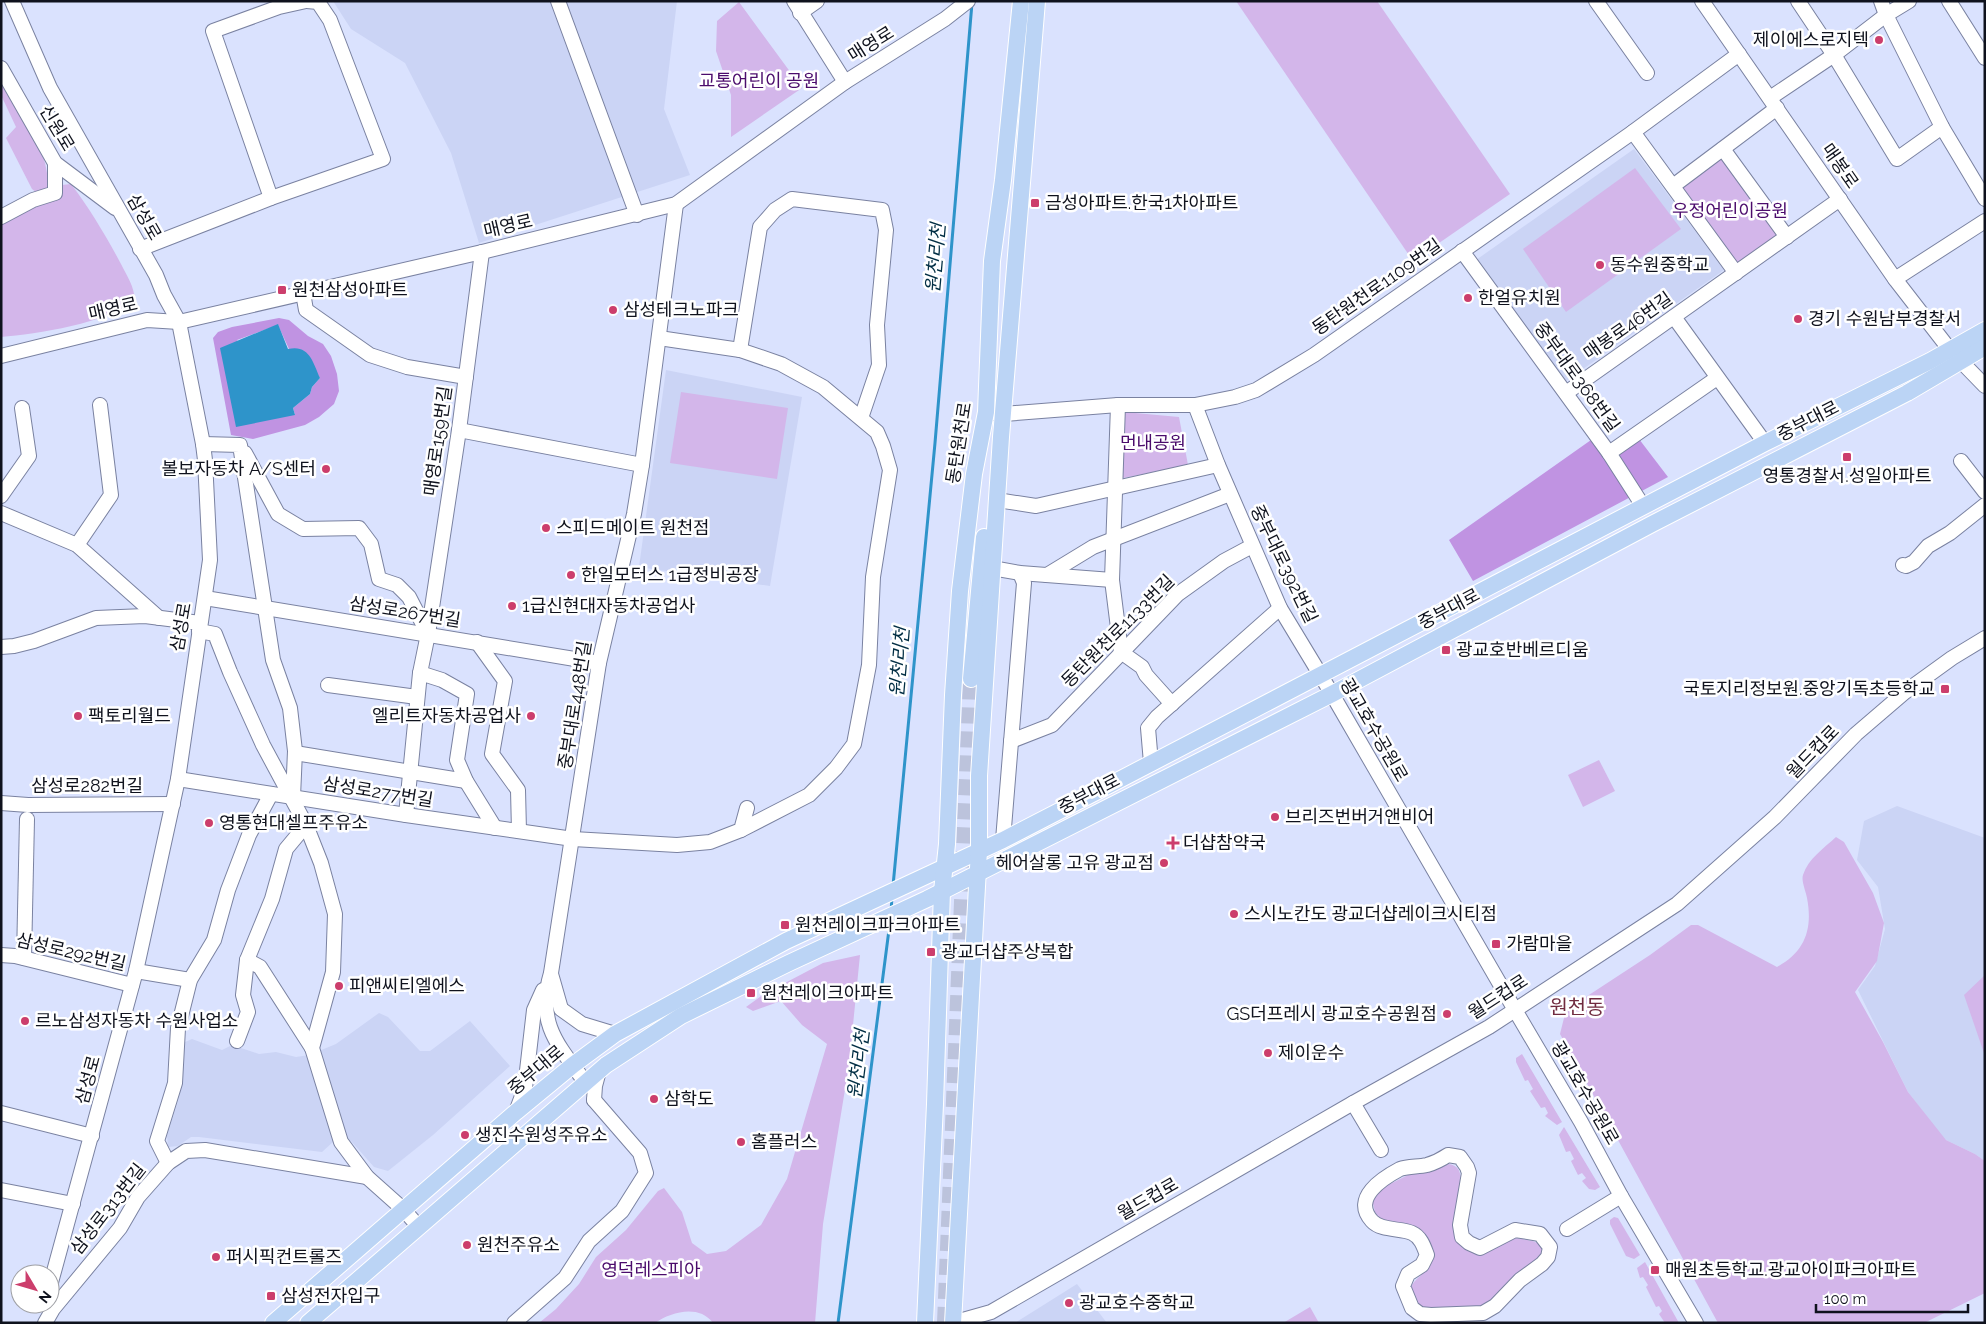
<svg xmlns="http://www.w3.org/2000/svg" width="1986" height="1324" font-family="Raleway,'Noto Sans KR',sans-serif">
	<style>
		.built { fill: #cbd4f5 }
		.green { fill: #d3b6ea }
		.forest { fill: #c093e2; fill-rule: evenodd }
		.water { fill: #2e94ca }
		.lines { fill: none; stroke-linecap: round; stroke-linejoin: round }
		.stream { stroke: #2e94ca; stroke-width: 3 }
		.major-tunnel { stroke: #bcc3dc; stroke-width: 16; stroke-dasharray: 16 8; stroke-linecap: butt }
		.minor-casing { stroke: #7a82a1; stroke-width: 16 }
		.major-casing { stroke: #fff; stroke-width: 18 }
		.minor { stroke: #fff; stroke-width: 14 }
		.major { stroke: #bbd4f5; stroke-width: 16 }
		.poi-dot { fill: #cc3e6c; stroke: #fff; stroke-width: 2 }
		.labels { text-anchor: middle; stroke-width: 5; stroke-linejoin: round; paint-order: stroke }
		.poi-label { font-size: 18px; fill: #0f121d; stroke: #fff; text-anchor: start }
		.street-label { font-size: 18px; fill: #0f121d; stroke: #fff }
		.park-label { font-size: 18px; fill: #4b0c6c; stroke: #fff }
		.water-label { font-size: 19px; font-style: italic; fill: #022e44; stroke: #fff }
		.quarter-label { font-size: 20px; fill: #702b3f; stroke: #fff }
	</style>
	<rect width="100%" height="100%" fill="#dae2fe"/>
	<!-- built -->
	<g class="built">
		<polygon points="333,1 677,1 664,109 690,175 479,243 451,153 405,63 351,29"/>
		<polygon points="1634,149 1724,270 1566,381 1476,260"/>
		<polygon points="666,370 802,397 770,586 639,567"/>
		<polygon points="1897,806 1985,838 1985,1161 1975,1154 1944,1139 1908,1092 1858,990 1875,966 1885,929 1878,887 1857,860 1864,821"/>
		<polygon points="379,1013 388,1017 420,1051 430,1051 470,1021 510,1066 433,1135 388,1171 374,1167 351,1141 333,1142 322,1152 199,1137 191,1137 178,1146 168,1147 167,1136 179,1098 185,1042 192,1039 222,1050 232,1045 259,1054 276,1052 296,1057 309,1055 336,1044"/>
		<polygon points="1077,1284 1107,1323 1015,1323"/>
	</g>
	<!-- green -->
	<g class="green">
		<polygon points="1236,1 1377,1 1510,194 1413,261"/>
		<polygon points="739,2 802,88 731,137 731,95 716,51 717,21"/>
		<path d="M1 70C23 110 47 144 49 191L43 197 32 189 6 138 16 127 1 95Z"/>
		<polygon points="1723,156 1779,236 1737,266 1681,186"/>
		<polygon points="1635,168 1681,229 1566,312 1523,249"/>
		<path d="M71 184C90 209 106 236 121 264 127 276 134 286 135 300 108 323 37 334 1 337V224L62 185Z"/>
		<polygon points="681,392 788,408 777,479 670,463"/>
		<polygon points="1124,412 1179,417 1188,465 1123,478"/>
		<polygon points="1599,760 1615,791 1583,807 1568,775"/>
		<path d="M1836 837 1844 842 1873 893 1884 923 1877 961 1855 992 1883 1042 1908 1092 1946 1140 1975 1154 1985 1161V1293L1924 1323H1718L1560 1034 1566 1010 1650 955 1691 925H1698L1777 967C1805 952 1813 929 1807 898 1806 892 1801 881 1803 875 1808 859 1824 848 1836 837Z"/>
		<path d="M860 955 849 1065 823 1224 815 1323H713C699 1304 671 1312 655 1323H539L556 1309 579 1284 596 1257 626 1230 658 1191 664 1188 682 1212 692 1243 707 1254 726 1251 761 1225 787 1179 827 1044 802 1025 781 1001 753 1011 746 1007 764 994 823 963Z"/>
		<polygon points="1985,975 1985,1056 1964,995"/>
		<polygon points="1522,1054 1562,1122 1557,1125 1545,1116 1548,1113 1545,1107 1541,1108 1530,1091 1533,1089 1528,1080 1525,1081 1516,1062 1516,1058"/>
		<polygon points="1564,1127 1600,1187 1595,1190 1589,1189 1582,1181 1586,1178 1582,1173 1578,1175 1571,1161 1574,1159 1570,1151 1566,1152 1559,1135"/>
		<path d="M1449 1164C1458 1166 1460 1170 1461 1179L1454 1229C1455 1236 1457 1241 1463 1246 1483 1264 1493 1246 1512 1239 1517 1237 1522 1239 1527 1240 1535 1241 1539 1243 1543 1249L1542 1259 1493 1303 1481 1308 1423 1310 1410 1291C1412 1279 1424 1276 1428 1266 1446 1227 1398 1230 1378 1217L1375 1212 1372 1199 1377 1192 1388 1185 1410 1174 1426 1173Z"/>
		<polygon points="1614,1217 1618,1218 1640,1255 1634,1259 1626,1256 1610,1224 1610,1220"/>
		<polygon points="1645,1262 1679,1323 1665,1323 1659,1314 1662,1311 1659,1306 1656,1307 1646,1287 1648,1285 1643,1277 1640,1278 1637,1268"/>
		<polygon points="1310,1307 1319,1323 1283,1323"/>
	</g>
	<!-- forest -->
	<g class="forest">
		<path d="M279 318 289 320 308 336 323 344 331 356 337 374 339 391 334 404 319 417 305 425 253 439 231 435 213 338 218 332 232 327ZM278 325 289 349 320 378 312 387 310 394 293 408 295 415 237 340Z"/>
		<polygon points="1639,439 1668,477 1473,581 1449,540 1591,440 1608,461"/>
	</g>
	<!-- water -->
	<path class="water" d="M278 324 288 349C309 344 313 362 320 378L312 387 310 394 293 408 295 415 236 427 220 348Z"/>
	<g class="lines">
		<!-- stream -->
		<g class="stream">
			<polyline points="893,886 935,443 972,3"/>
			<polyline points="891,911 892,897"/>
			<polyline points="838,1323 890,922"/>
		</g>
		<!-- major-tunnel -->
		<polyline class="major-tunnel" points="945,1323 971,679"/>
		<defs>
			<g id="minor">
				<polyline points="12,1 50,88 156,275 164,295 179,322 203,444 205,460 210,560 178,779 136,971 50,1286"/>
				<polyline points="558,1 637,215"/>
				<polyline points="794,1 845,82"/>
				<polyline points="1596,1 1647,73"/>
				<polyline points="1702,1 1895,279 1950,350 1985,386"/>
				<polyline points="1798,1 1834,55 1897,159 1942,127"/>
				<polyline points="1881,1 1886,15 1942,127 1985,199"/>
				<polyline points="1949,1 1985,58"/>
				<polyline points="800,13 817,1"/>
				<polyline points="1,68 55,163 115,208"/>
				<polyline points="1770,98 1834,55 1886,15 1909,1"/>
				<polyline points="1633,132 1736,273"/>
				<polyline points="1723,149 1787,237"/>
				<polyline points="1673,186 1777,108"/>
				<polyline points="271,198 213,31 279,7 306,1"/>
				<polyline points="1,217 33,200 55,193 55,163"/>
				<polyline points="140,249 271,198 383,159 330,20 318,2 307,1"/>
				<polyline points="1462,251 1609,453 1643,506"/>
				<polyline points="1895,279 1985,221"/>
				<polyline points="303,293 306,310 370,355 407,367 466,377"/>
				<polyline points="1674,317 1765,443"/>
				<polyline points="659,338 740,350 781,364 823,387 877,432 883,446 890,470 873,577 869,665 854,744 836,768 809,795 741,830"/>
				<polyline points="740,350 760,227 775,210 792,199 882,210 886,230 877,325 879,365 861,418"/>
				<polyline points="1,356 147,320 179,322 482,252 676,204 845,82 945,19 968,1"/>
				<polyline points="1566,393 1840,199"/>
				<polyline points="1118,405 1112,580 1121,652 1142,667 1146,675 1172,704"/>
				<polyline points="1195,405 1218,465 1280,608 1332,694 1515,1010 1581,1122 1621,1196 1696,1323"/>
				<polyline points="986,412 1004,414 1118,405 1195,405 1235,397 1256,390 1314,355 1633,132 1739,54"/>
				<polyline points="459,430 642,465"/>
				<polyline points="203,444 240,445 273,660 290,708 295,751 293,797"/>
				<polyline points="245,453 278,514 303,529 359,528 371,544 379,579 397,585 409,597 428,634"/>
				<polyline points="1609,453 1717,378"/>
				<polyline points="1961,461 1985,492"/>
				<polyline points="1,496 29,456 22,408"/>
				<polyline points="997,500 1036,506 1218,465"/>
				<polyline points="1,513 77,545 159,618"/>
				<polyline points="77,545 111,495 100,405"/>
				<polyline points="1903,565 1906,566 1914,562 1928,546 1950,533 1985,505"/>
				<polyline points="992,568 1020,573 1112,580"/>
				<polyline points="1047,575 1093,547 1230,494"/>
				<polyline points="205,598 599,663"/>
				<polyline points="199,631 215,634 230,672 263,745 306,825 321,863 335,914 333,972 312,1048 341,1142 367,1177 404,1210 418,1226"/>
				<polyline points="477,642 505,681 492,754 518,790 519,831"/>
				<polyline points="1,647 14,646 34,641 96,618 145,616 200,623"/>
				<polyline points="420,673 442,680 467,694 457,760 466,781 495,828"/>
				<polyline points="328,685 417,697"/>
				<polyline points="1011,741 1052,725 1178,594 1224,561 1252,546"/>
				<polyline points="295,753 466,781"/>
				<polyline points="1151,763 1148,728 1157,717 1280,608"/>
				<polyline points="178,779 406,815 573,839 677,845 710,842 741,830 747,808"/>
				<polyline points="1,803 28,805 173,804"/>
				<polyline points="406,815 420,673 428,634 459,430 482,252"/>
				<polyline points="306,825 286,849 272,899 247,960 260,967 312,1048"/>
				<polyline points="1003,840 1024,583 1020,573"/>
				<polyline points="1,955 15,956 132,985"/>
				<polyline points="24,958 27,819"/>
				<polyline points="136,971 190,980"/>
				<polyline points="551,974 561,1009 582,1024 615,1034"/>
				<polyline points="237,1041 248,1012 243,995 247,960"/>
				<path d="M586 1083C557 1044 536 1023 551 973L599 663 634 514 642 465 676 204"/>
				<polyline points="594,1100 595,1086 599,1071"/>
				<polyline points="1353,1103 1381,1150"/>
				<polyline points="516,1112 525,1088 534,1010 543,990"/>
				<polyline points="1,1113 92,1136"/>
				<path d="M1448 1155 1460 1157 1467 1167 1469 1173 1460 1225 1462 1237 1469 1243 1480 1248 1515 1230 1540 1234 1550 1247 1548 1257 1542 1264 1520 1280 1495 1306 1483 1313 1431 1315 1420 1314 1412 1308 1403 1286 1408 1274 1422 1265 1427 1255C1424 1247 1421 1237 1412 1233 1401 1228 1381 1231 1372 1221 1351 1198 1383 1178 1400 1169 1408 1166 1418 1167 1427 1165 1434 1163 1442 1159 1448 1155Z"/>
				<polyline points="168,1163 157,1141 175,1083 178,1028 190,980 214,940 228,890 249,835 271,794"/>
				<polyline points="1,1190 73,1204"/>
				<polyline points="1567,1229 1621,1196"/>
				<polyline points="45,1323 53,1309 120,1228 138,1197 168,1163 186,1151 205,1150 367,1177"/>
				<polyline points="514,1323 565,1278 589,1241 622,1211 646,1173 640,1153 594,1100"/>
				<polyline points="952,1323 991,1312 1353,1103 1489,1027 1677,904 1775,817 1856,734 1905,692 1952,658 1985,638"/>
			</g>
			<g id="major">
				<polyline points="971,679 984,537"/>
				<polyline points="273,1323 516,1112 573,1065 615,1034 786,941 1003,840 1096,792 1765,443 1930,361 1985,330"/>
				<polyline points="308,1323 606,1065 681,1016 789,963 927,899 1332,694 1652,524 1907,393 1985,347"/>
				<polyline points="925,1323 935,1104 942,891 947,844 953,695 960,591 974,474 986,412 992,261 1003,180 1021,1"/>
				<polyline points="953,1323 979,850 979,776 1001,437 1037,1"/>
			</g>
		</defs>
		<!-- minor casing -->
		<use href="#minor" class="minor-casing"/>
		<!-- major casing -->
		<use href="#major" class="major-casing"/>
		<!-- minor -->
		<use href="#minor" class="minor"/>
		<!-- major -->
		<use href="#major" class="major"/>
	</g>
	<!-- markers -->
	<g class="poi-dot">
		<circle cx="1879" cy="40" r="5"/>
		<rect x="1030" y="198" width="10" height="10" rx="2.5"/>
		<circle cx="1600" cy="265" r="5"/>
		<rect x="277" y="285" width="10" height="10" rx="2.5"/>
		<circle cx="1468" cy="298" r="5"/>
		<circle cx="613" cy="310" r="5"/>
		<circle cx="1798" cy="319" r="5"/>
		<rect x="1842" y="452" width="10" height="10" rx="2.5"/>
		<circle cx="326" cy="469" r="5"/>
		<circle cx="546" cy="528" r="5"/>
		<circle cx="571" cy="575" r="5"/>
		<circle cx="512" cy="606" r="5"/>
		<rect x="1441" y="645" width="10" height="10" rx="2.5"/>
		<rect x="1940" y="684" width="10" height="10" rx="2.5"/>
		<circle cx="78" cy="716" r="5"/>
		<circle cx="531" cy="716" r="5"/>
		<circle cx="1275" cy="817" r="5"/>
		<circle cx="209" cy="823" r="5"/>
		<path d="M1170.5 835.5h5v5h5v5h-5v5h-5v-5h-5v-5h5z"/>
		<circle cx="1164" cy="863" r="5"/>
		<circle cx="1234" cy="914" r="5"/>
		<rect x="780" y="920" width="10" height="10" rx="2.5"/>
		<rect x="1491" y="939" width="10" height="10" rx="2.5"/>
		<rect x="926" y="947" width="10" height="10" rx="2.5"/>
		<circle cx="339" cy="986" r="5"/>
		<rect x="746" y="988" width="10" height="10" rx="2.5"/>
		<circle cx="1447" cy="1014" r="5"/>
		<circle cx="25" cy="1021" r="5"/>
		<circle cx="1268" cy="1053" r="5"/>
		<circle cx="654" cy="1099" r="5"/>
		<circle cx="465" cy="1135" r="5"/>
		<circle cx="741" cy="1142" r="5"/>
		<circle cx="467" cy="1245" r="5"/>
		<circle cx="216" cy="1257" r="5"/>
		<rect x="1650" y="1265" width="10" height="10" rx="2.5"/>
		<rect x="266" y="1291" width="10" height="10" rx="2.5"/>
		<circle cx="1069" cy="1303" r="5"/>
	</g>
	<g class="labels">
		<!-- poi labels -->
		<g class="poi-label">
			<text x="1869" y="46" text-anchor="end">제이에스로지텍</text>
			<text x="1045" y="209">금성아파트.한국1차아파트</text>
			<text x="1610" y="271">동수원중학교</text>
			<text x="292" y="296">원천삼성아파트</text>
			<text x="1478" y="304">한얼유치원</text>
			<text x="623" y="316">삼성테크노파크</text>
			<text x="1808" y="325">경기 수원남부경찰서</text>
			<text x="316" y="475" text-anchor="end">볼보자동차 A/S센터</text>
			<text x="1847" y="482" text-anchor="middle">영통경찰서.성일아파트</text>
			<text x="556" y="534">스피드메이트 원천점</text>
			<text x="581" y="581">한일모터스 1급정비공장</text>
			<text x="522" y="612">1급신현대자동차공업사</text>
			<text x="1456" y="656">광교호반베르디움</text>
			<text x="1935" y="695" text-anchor="end">국토지리정보원.중앙기독초등학교</text>
			<text x="88" y="722">팩토리월드</text>
			<text x="521" y="722" text-anchor="end">엘리트자동차공업사</text>
			<text x="1285" y="823">브리즈번버거앤비어</text>
			<text x="219" y="829">영통현대셀프주유소</text>
			<text x="1183" y="849">더샵참약국</text>
			<text x="1154" y="869" text-anchor="end">헤어살롱 고유 광교점</text>
			<text x="1244" y="920">스시노칸도 광교더샵레이크시티점</text>
			<text x="795" y="931">원천레이크파크아파트</text>
			<text x="1506" y="950">가람마을</text>
			<text x="941" y="958">광교더샵주상복합</text>
			<text x="349" y="992">피앤씨티엘에스</text>
			<text x="761" y="999">원천레이크아파트</text>
			<text x="1437" y="1020" text-anchor="end">GS더프레시 광교호수공원점</text>
			<text x="35" y="1027">르노삼성자동차 수원사업소</text>
			<text x="1278" y="1059">제이운수</text>
			<text x="664" y="1105">삼학도</text>
			<text x="475" y="1141">생진수원성주유소</text>
			<text x="751" y="1148">홈플러스</text>
			<text x="477" y="1251">원천주유소</text>
			<text x="226" y="1263">퍼시픽컨트롤즈</text>
			<text x="1665" y="1276">매원초등학교.광교아이파크아파트</text>
			<text x="281" y="1302">삼성전자입구</text>
			<text x="1079" y="1309">광교호수중학교</text>
		</g>
		<!-- street labels -->
		<g class="street-label">
			<text transform="translate(871 44) rotate(-32)" y="6">매영로</text>
			<text transform="translate(57 128) rotate(59)" y="6">신원로</text>
			<text transform="translate(1840 166) rotate(55)" y="6">매봉로</text>
			<text transform="translate(144 217) rotate(60)" y="6">삼성로</text>
			<text transform="translate(508 226) rotate(-13)" y="6">매영로</text>
			<text transform="translate(1377 287) rotate(-35)" y="6">동탄원천로1109번길</text>
			<text transform="translate(113 309) rotate(-13)" y="6">매영로</text>
			<text transform="translate(1628 326) rotate(-35)" y="6">매봉로46번길</text>
			<text transform="translate(1577 377) rotate(54)" y="6">중부대로368번길</text>
			<text transform="translate(1808 421) rotate(-27)" y="6">중부대로</text>
			<text transform="translate(438 441) rotate(-82)" y="6">매영로159번길</text>
			<text transform="translate(959 443) rotate(-81)" y="6">동탄원천로</text>
			<text transform="translate(1284 564) rotate(64)" y="6">중부대로392번길</text>
			<text transform="translate(1449 609) rotate(-28)" y="6">중부대로</text>
			<text transform="translate(405 612) rotate(9)" y="6">삼성로267번길</text>
			<text transform="translate(181 627) rotate(-80)" y="6">삼성로</text>
			<text transform="translate(1118 631) rotate(-45)" y="6">동탄원천로1133번길</text>
			<text transform="translate(575 705) rotate(-81)" y="6">중부대로448번길</text>
			<text transform="translate(1374 730) rotate(60)" y="6">광교호수공원로</text>
			<text transform="translate(1813 752) rotate(-46)" y="6">월드컵로</text>
			<text x="87" y="792">삼성로282번길</text>
			<text transform="translate(378 792) rotate(9)" y="6">삼성로277번길</text>
			<text transform="translate(1089 794) rotate(-27)" y="6">중부대로</text>
			<text transform="translate(71 952) rotate(13)" y="6">삼성로292번길</text>
			<text transform="translate(1498 997) rotate(-33)" y="6">월드컵로</text>
			<text transform="translate(536 1070) rotate(-40)" y="6">중부대로</text>
			<text transform="translate(88 1080) rotate(-75)" y="6">삼성로</text>
			<text transform="translate(1585 1093) rotate(60)" y="6">광교호수공원로</text>
			<text transform="translate(1148 1199) rotate(-30)" y="6">월드컵로</text>
			<text transform="translate(108 1209) rotate(-52)" y="6">삼성로313번길</text>
		</g>
		<!-- park labels -->
		<g class="park-label">
			<text x="759" y="87">교통어린이 공원</text>
			<text x="1730" y="217">우정어린이공원</text>
			<text x="1153" y="449">먼내공원</text>
			<text x="651" y="1276">영덕레스피아</text>
		</g>
		<!-- water labels -->
		<g class="water-label">
			<text transform="translate(935 258) rotate(-85)" y="7">원천리천</text>
			<text transform="translate(899 662) rotate(-85)" y="7">원천리천</text>
			<text transform="translate(858 1064) rotate(-83)" y="7">원천리천</text>
		</g>
		<!-- quarter labels -->
		<g class="quarter-label">
			<text x="1577" y="1014">원천동</text>
		</g>
	</g>
	<!-- border -->
	<rect width="1986" height="1324" fill="none" stroke="#0f121d" stroke-width="5"/>
	<!-- north arrow -->
	<g transform="translate(35 1289) rotate(128)"><circle r="24" fill="#ffffff" stroke="#9fa0a5"/>
	<path d="M0-4L9 19L0 12L-9 19Z" fill="#cc3e6c"/>
	<text y="-8" font-size="14" font-weight="bold" text-anchor="middle" fill="#0f121d">N</text>
	</g>
	<!-- scale -->
	<path d="M1816 1304v8h152v-8" fill="none" stroke="#0f121d" stroke-width="2.5"/>
	<text x="1824" y="1304" font-size="15" fill="#0f121d" stroke="#ffffff" stroke-width="4" paint-order="stroke">100 m</text>
</svg>
